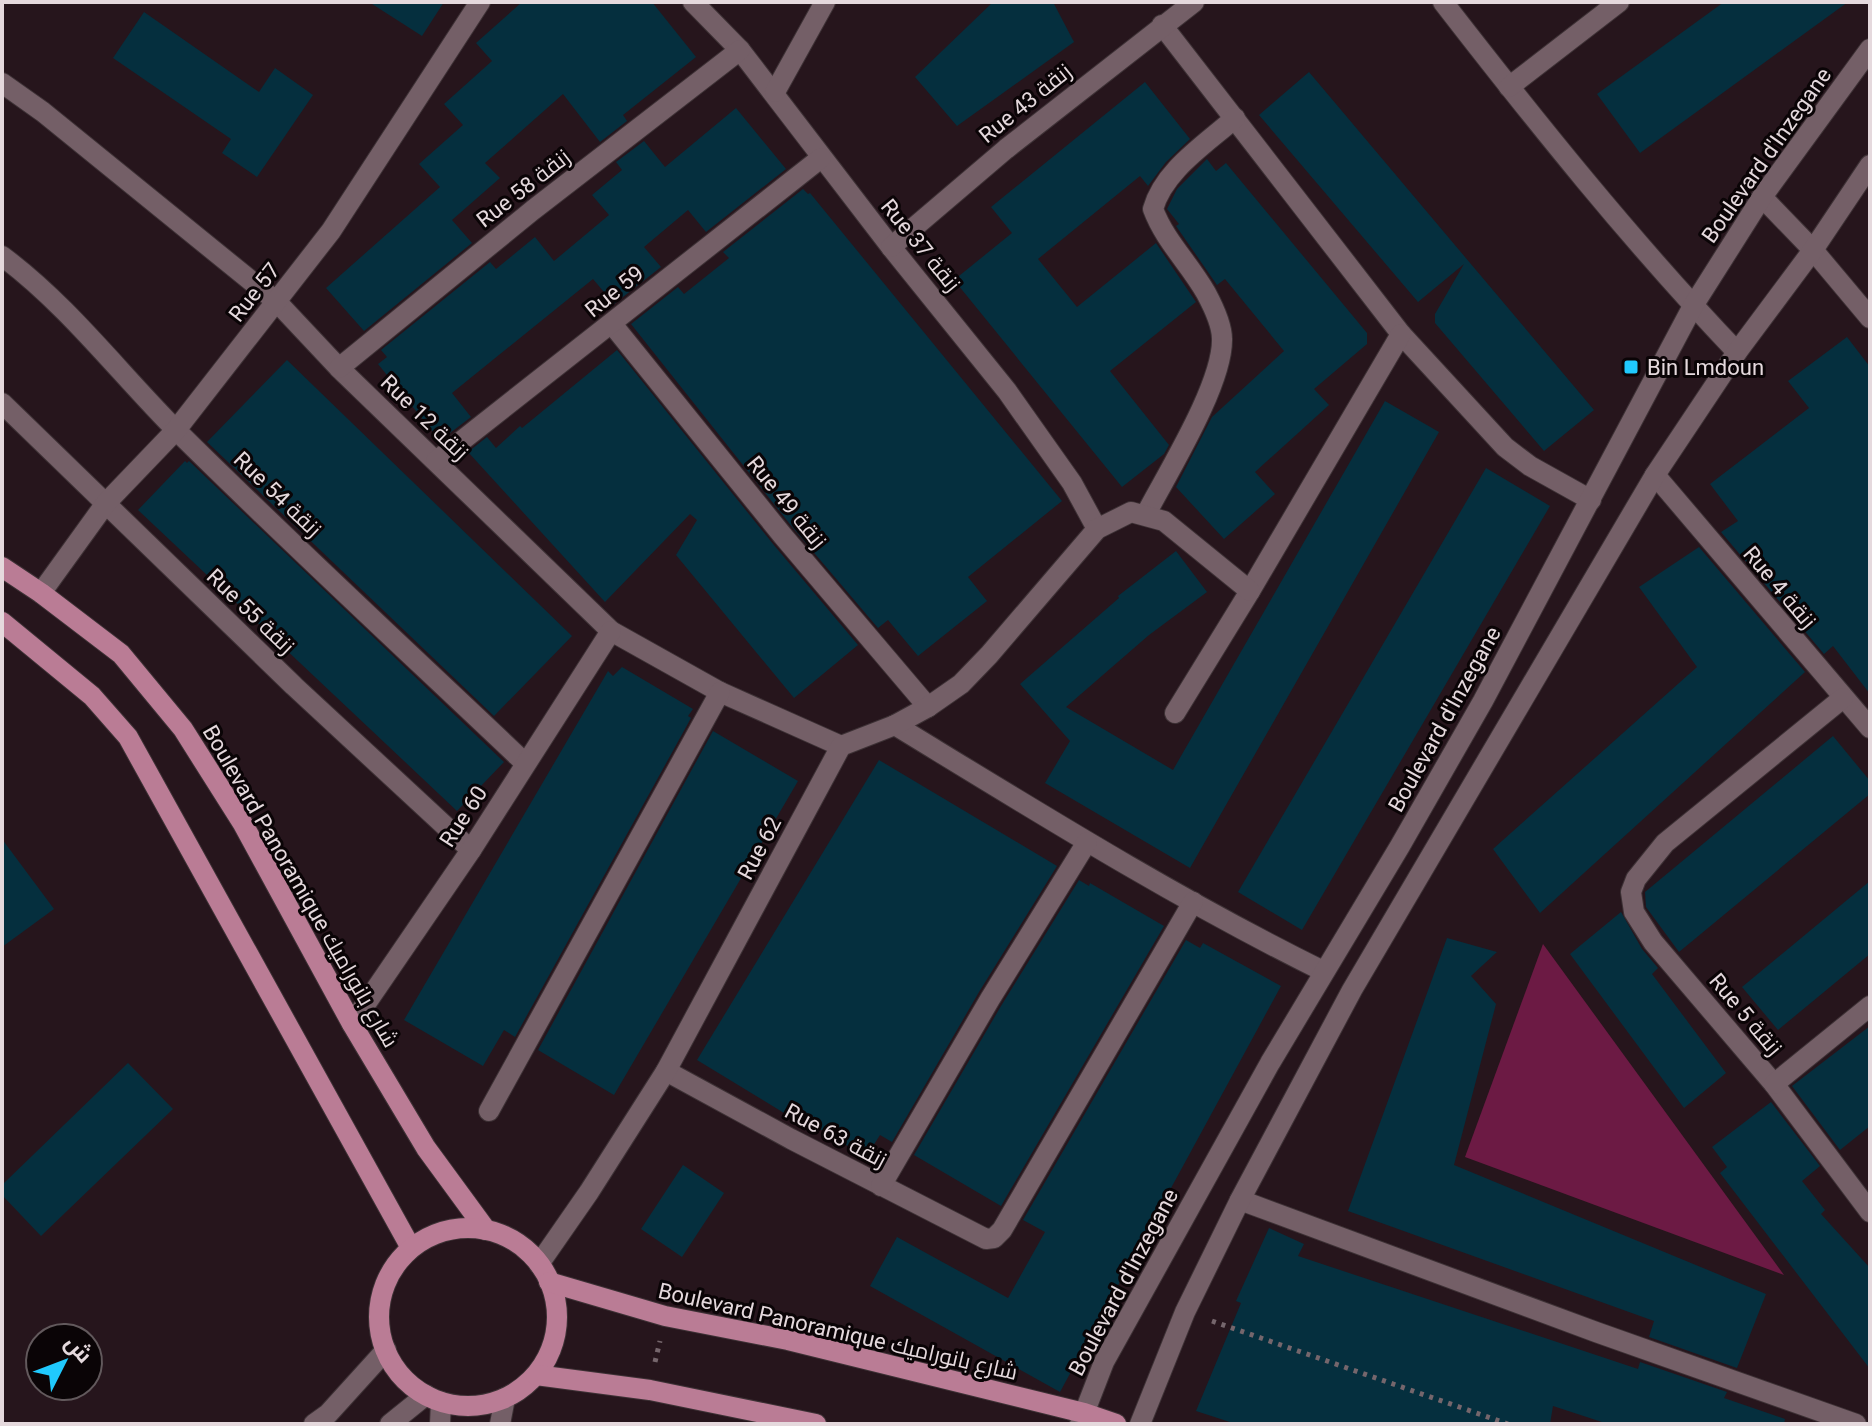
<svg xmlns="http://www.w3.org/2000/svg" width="1872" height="1426" font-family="Roboto,Cairo,sans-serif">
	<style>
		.green { fill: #6c1a44 }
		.building { fill: #052f3e }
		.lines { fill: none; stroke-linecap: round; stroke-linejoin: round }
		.minor-casing { stroke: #3d3135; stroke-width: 22 }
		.major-casing { stroke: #3d3135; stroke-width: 22 }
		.path { stroke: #75666c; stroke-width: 5; stroke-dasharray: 4 6; stroke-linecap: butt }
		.minor { stroke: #745f67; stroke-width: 20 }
		.major { stroke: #ba7c95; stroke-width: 20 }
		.poi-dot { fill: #20c9fd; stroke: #0a0406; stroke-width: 3 }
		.labels { text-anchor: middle; stroke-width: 6; stroke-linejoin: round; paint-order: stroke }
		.street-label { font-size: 22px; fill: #e5d9dd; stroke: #0a0406 }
		.poi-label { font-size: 22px; fill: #e5d9dd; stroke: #0a0406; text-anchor: start }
	</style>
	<rect width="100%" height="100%" fill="#26151c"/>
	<!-- green -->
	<polygon class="green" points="1543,944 1784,1275 1465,1157"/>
	<!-- building -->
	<g class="building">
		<polygon points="369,2 444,2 422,36"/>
		<polygon points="522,2 652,2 696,57 623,115 627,121 600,142 563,94 485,163 500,178 452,220 472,243 364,331 326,288 440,187 419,164 463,125 444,104 492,61 476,43"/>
		<polygon points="993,2 1053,2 1074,42 957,126 915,77"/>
		<polygon points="1724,2 1848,2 1640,153 1597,94"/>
		<polygon points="144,12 259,92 275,68 313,95 257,177 222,153 231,139 113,58"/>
		<polygon points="1309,72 1594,410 1544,451 1435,323 1435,314 1464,264 1418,302 1259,115"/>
		<polygon points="1145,82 1190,139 1166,162 1148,186 1140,176 1038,259 1077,307 1156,243 1196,302 1110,371 1169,445 1164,454 1122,487 954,280 1012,233 991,207"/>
		<polygon points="736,108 786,169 706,232 688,210 644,247 661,267 614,304 593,279 452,393 471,417 450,433 443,425 433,432 378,364 387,357 381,350 490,262 496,269 535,237 554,261 609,215 592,195 622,170 616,162 644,141 665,167"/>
		<polygon points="1207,159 1216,171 1226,163 1367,333 1367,344 1314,389 1329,405 1255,472 1275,494 1224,539 1176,487 1212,417 1284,351 1225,279 1217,285 1176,226 1179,224 1167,209 1177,189"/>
		<polygon points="803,189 808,194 810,193 1062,501 968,577 987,601 918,656 888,620 878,628 793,528 631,324 678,287 684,294 729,258 723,252"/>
		<polygon points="1847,337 1870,367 1870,694 1833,646 1824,654 1721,532 1738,521 1710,484 1809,408 1788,381"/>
		<polygon points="617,350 773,544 858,645 794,698 676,555 697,520 690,514 605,602 468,452 487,437 496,448 520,426 522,428"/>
		<polygon points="287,360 572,636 494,716 207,442"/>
		<polygon points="1385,401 1439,432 1190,868 1045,783 1070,741 1020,684 1119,598 1118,596 1176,551 1207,592 1149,635 1066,707 1173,770"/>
		<polygon points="185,461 187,463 189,461 504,762 457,811 138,510"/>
		<polygon points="1486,468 1550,506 1302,930 1238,892"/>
		<polygon points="1699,547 1805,672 1540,913 1493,849 1697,667 1639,587"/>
		<polygon points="622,667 693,709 688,716 691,718 515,1037 504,1030 483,1066 404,1020 608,671 613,676"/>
		<polygon points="713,731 798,781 614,1095 538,1050"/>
		<polygon points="1833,736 1870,781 1870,794 1679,952 1646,907 1645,892"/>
		<polygon points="879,760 1057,866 979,992 892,1142 880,1135 866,1157 787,1109 784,1113 697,1060"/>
		<polygon points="2,839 54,909 2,947"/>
		<polygon points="1079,880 1089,886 1090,883 1164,926 1001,1206 914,1155 1001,1006"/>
		<polygon points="1870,881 1870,954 1778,1030 1742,987"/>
		<polygon points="1621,912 1642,949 1658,968 1652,974 1726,1073 1684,1108 1570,954"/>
		<polygon points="1447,938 1497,952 1471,976 1496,1004 1454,1165 1766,1294 1737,1368 1649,1337 1654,1321 1348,1211"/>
		<polygon points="1186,940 1200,948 1203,943 1281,986 1060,1392 870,1286 897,1237 1008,1298 1045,1232 1023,1220"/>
		<polygon points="1870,1026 1870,1126 1840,1150 1792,1086"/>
		<polygon points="128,1063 173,1109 41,1236 2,1195 2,1185"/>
		<polygon points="1771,1102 1820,1166 1802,1181 1825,1210 1821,1214 1870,1268 1870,1369 1720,1173 1727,1167 1712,1147"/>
		<polygon points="683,1165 724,1193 682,1257 641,1229"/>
		<polygon points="1269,1228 1304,1244 1298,1256 1638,1369 1640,1362 1727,1392 1724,1398 1785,1419 1784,1424 1608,1424 1553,1406 1550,1424 1236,1424 1196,1411 1241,1303 1236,1301"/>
	</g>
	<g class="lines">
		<defs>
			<g id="minor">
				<polyline points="693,2 740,50 891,247 1007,391 1072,483 1097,529"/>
				<path d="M1443 2C1536 122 1632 242 1737 352"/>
				<polyline points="1162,25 1401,334 1505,447 1530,466 1591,500"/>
				<polyline points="2,83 43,112 277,302 339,368 611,631 720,692 841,746"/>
				<polyline points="1509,87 1619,2"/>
				<polyline points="775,92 825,2"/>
				<polyline points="1762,197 1813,250 1870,318"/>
				<polyline points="891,247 1006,149 1194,2"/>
				<path d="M2 256C69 306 119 373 178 432 291 544 409 653 525 763"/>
				<polyline points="612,324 783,536 928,707"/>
				<polyline points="339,368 533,210 740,50"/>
				<polyline points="2,403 294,686 471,850"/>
				<polyline points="436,461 821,158"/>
				<polyline points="1655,475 1870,728"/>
				<path d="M1146 514C1168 472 1223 384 1222 339 1222 324 1213 306 1206 293 1189 263 1165 241 1153 209 1164 170 1206 144 1235 118"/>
				<polyline points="41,593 106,503 176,430 331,231 480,2"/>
				<polyline points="1843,698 1665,843 1636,879 1631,892 1634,912 1653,942 1774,1084 1870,1212"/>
				<polyline points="1175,713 1250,591 1401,334"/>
				<path d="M895 725C1036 811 1175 898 1323 971"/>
				<polyline points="352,1024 471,850 611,631"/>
				<polyline points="666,1071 791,1139 986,1239 994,1238 1002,1230 1193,902"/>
				<polyline points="1774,1084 1870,1006"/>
				<polyline points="489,1111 720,692"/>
				<polyline points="881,1186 990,999 1087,842"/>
				<polyline points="1240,1200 1596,1332 1856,1424"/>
				<polyline points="539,1264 589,1192 666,1071 841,746 895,725 928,707 961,684 989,655 1097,529 1131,512 1164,521 1250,591"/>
				<polyline points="314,1424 328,1414 386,1350"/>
				<polyline points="390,1424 426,1395"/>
				<polyline points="440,1424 441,1402"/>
				<polyline points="500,1424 505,1398"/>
				<polyline points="1080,1424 1104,1362 1270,1063 1400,846 1483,701 1693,306 1762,197 1870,49"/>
				<polyline points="1140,1424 1185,1312 1240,1200 1352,990 1655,475 1737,352 1813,250 1870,165"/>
			</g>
			<g id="major">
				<polyline points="2,567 41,593 121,654 183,729 243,824 352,1024 426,1148 486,1230"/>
				<polyline points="2,622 92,696 128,737 411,1248"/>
				<circle cx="468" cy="1317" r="89"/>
				<polyline points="549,1282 665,1316 788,1340 1084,1413 1116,1424"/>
				<polyline points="536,1375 650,1390 816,1424"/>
			</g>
		</defs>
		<!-- minor casing -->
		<use href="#minor" class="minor-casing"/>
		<!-- major casing -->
		<use href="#major" class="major-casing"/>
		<!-- path -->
		<g class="path">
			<polyline points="1212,1321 1508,1424"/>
			<polyline points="655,1362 660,1341"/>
		</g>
		<!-- minor -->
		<use href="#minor" class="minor"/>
		<!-- major -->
		<use href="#major" class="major"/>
	</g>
	<!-- markers -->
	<rect class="poi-dot" x="1623" y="359" width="16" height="16" rx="4"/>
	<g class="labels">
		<!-- street labels -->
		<g class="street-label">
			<text transform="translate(1025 103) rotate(-39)" y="8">Rue 43 زنقة</text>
			<text transform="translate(1766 155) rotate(-55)" y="8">Boulevard d'Inzegane</text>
			<text transform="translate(523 188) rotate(-38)" y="8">Rue 58 زنقة</text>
			<text transform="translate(921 245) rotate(51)" y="8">Rue 37 زنقة</text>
			<text transform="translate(614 291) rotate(-39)" y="8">Rue 59</text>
			<text transform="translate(254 292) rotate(-52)" y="8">Rue 57</text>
			<text transform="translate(425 417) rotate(44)" y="8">Rue 12 زنقة</text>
			<text transform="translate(278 494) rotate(44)" y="8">Rue 54 زنقة</text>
			<text transform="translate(787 502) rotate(51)" y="8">Rue 49 زنقة</text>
			<text transform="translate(1780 587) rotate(50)" y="8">Rue 4 زنقة</text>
			<text transform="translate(251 611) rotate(44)" y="8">Rue 55 زنقة</text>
			<text transform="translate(1444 719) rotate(-61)" y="8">Boulevard d'Inzegane</text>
			<text transform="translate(463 816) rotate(-57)" y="8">Rue 60</text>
			<text transform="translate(759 848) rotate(-62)" y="8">Rue 62</text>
			<text transform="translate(301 886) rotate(60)" y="8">Boulevard Panoramique شارع بانوراميك</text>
			<text transform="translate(1746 1014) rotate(50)" y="8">Rue 5 زنقة</text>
			<text transform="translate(836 1135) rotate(28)" y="8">Rue 63 زنقة</text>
			<text transform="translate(1123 1282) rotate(-62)" y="8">Boulevard d'Inzegane</text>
			<text transform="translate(838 1331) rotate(13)" y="8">Boulevard Panoramique شارع بانوراميك</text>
		</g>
		<!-- poi labels -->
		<g class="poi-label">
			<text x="1647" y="375">Bin Lmdoun</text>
		</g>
	</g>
	<!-- border -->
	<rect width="1872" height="1426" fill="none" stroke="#e5d9dd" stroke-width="8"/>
	<!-- north arrow -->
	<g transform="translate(64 1362) rotate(48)"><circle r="38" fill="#0a0406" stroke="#62595c" stroke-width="2"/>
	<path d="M0-6L14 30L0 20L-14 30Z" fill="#20c9fd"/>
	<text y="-12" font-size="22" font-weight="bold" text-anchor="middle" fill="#e5d9dd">ش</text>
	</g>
</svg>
